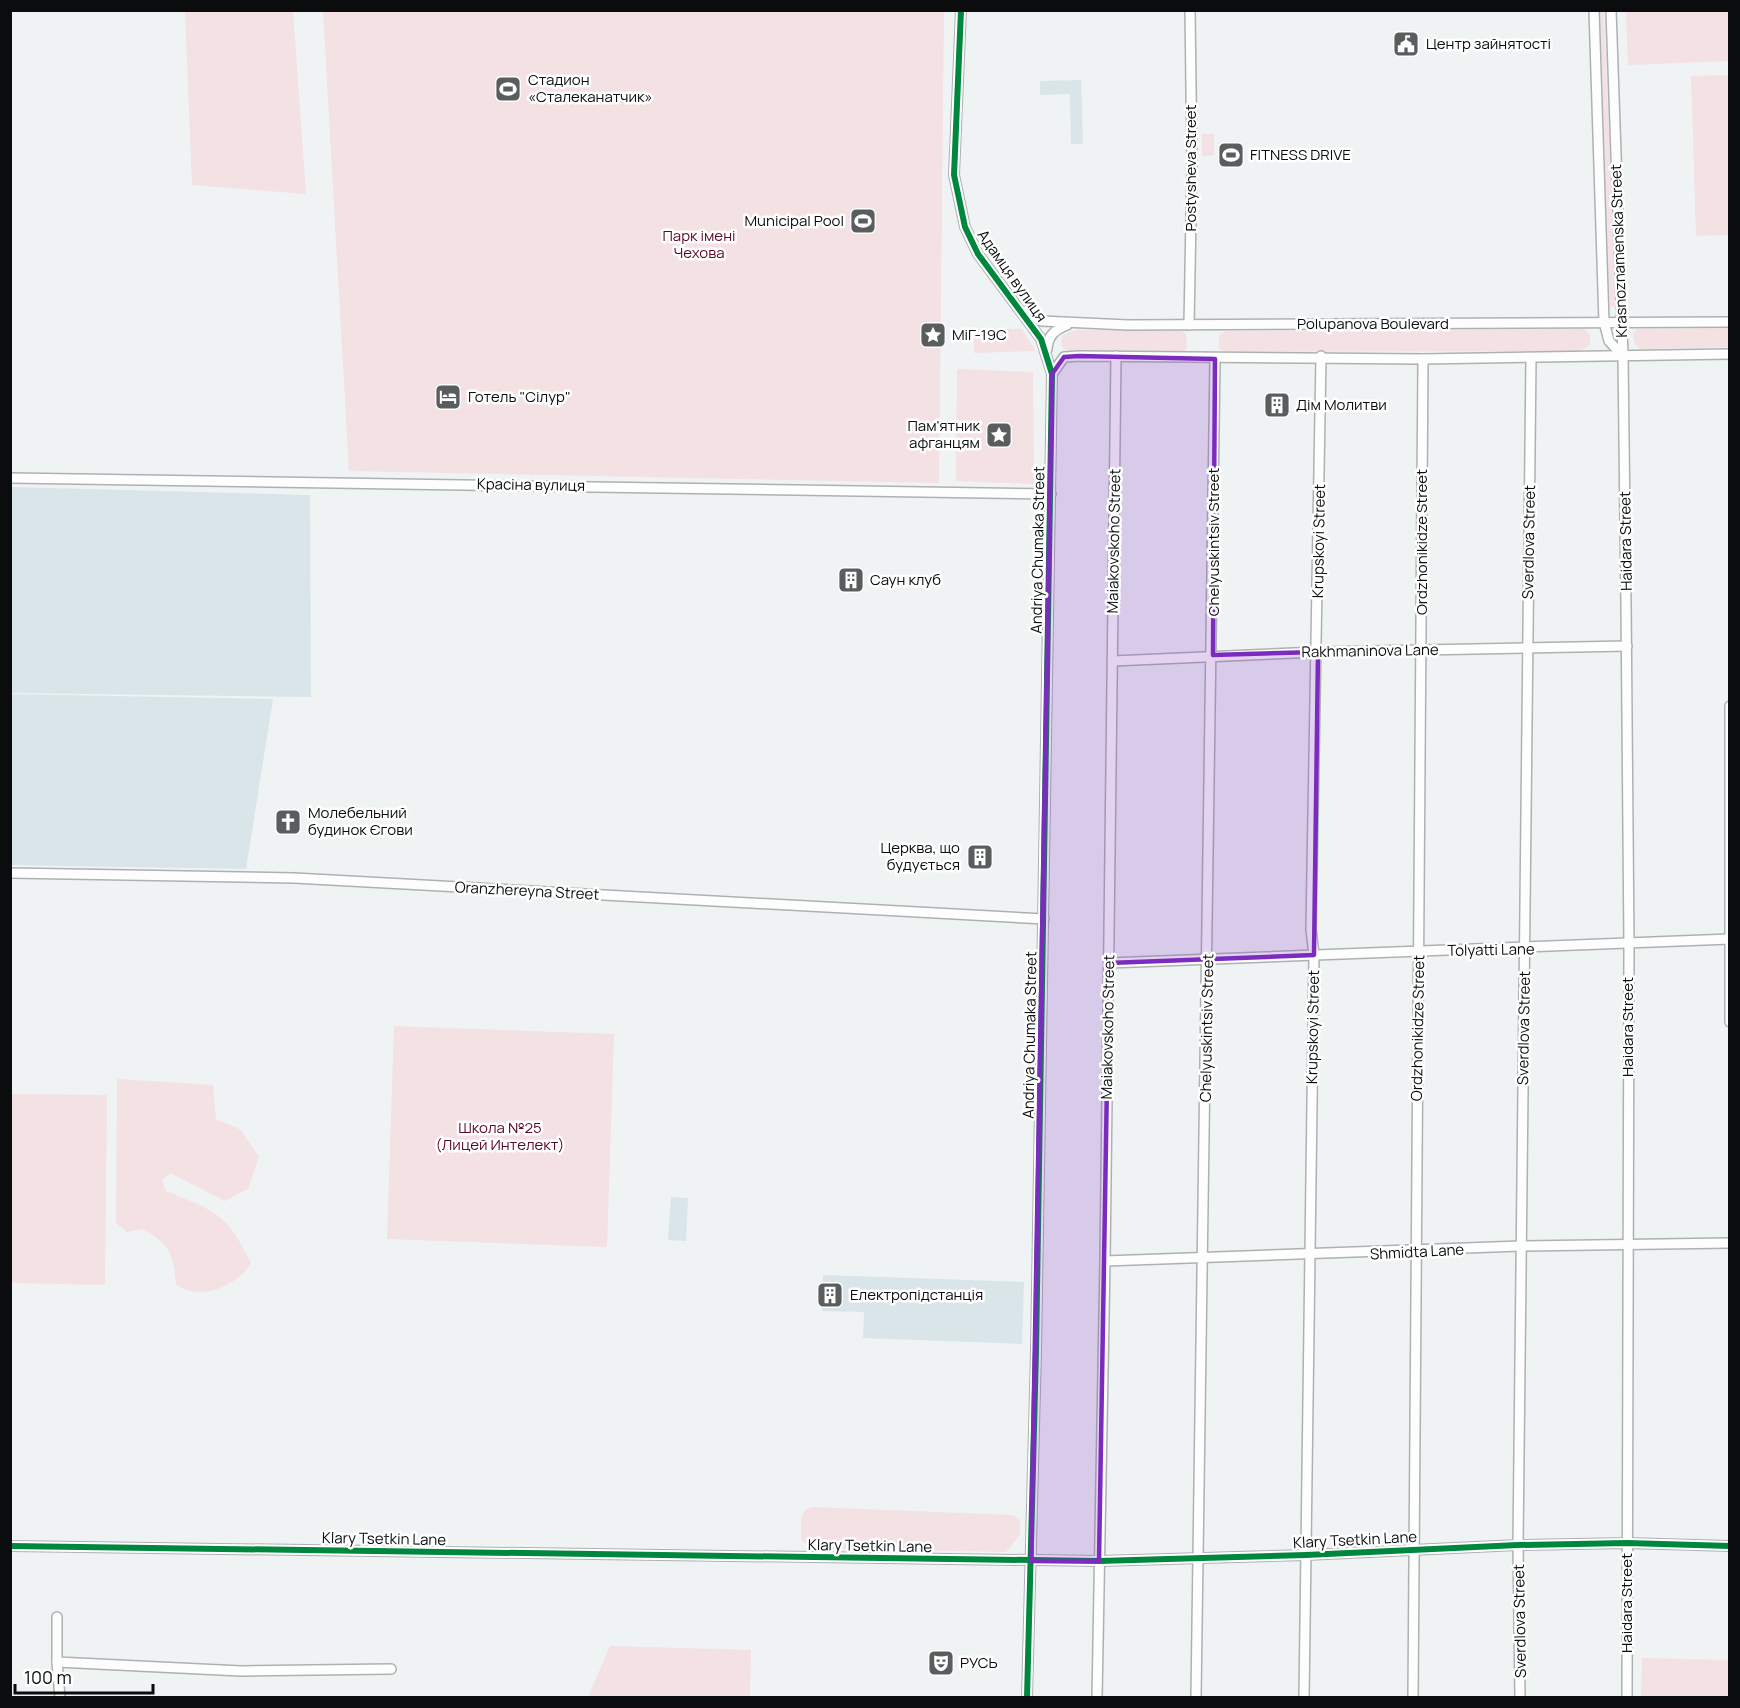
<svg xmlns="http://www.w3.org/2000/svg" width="1740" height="1708" font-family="Manrope,sans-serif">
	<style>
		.built { fill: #dae5e9 }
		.green { fill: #f4e1e4 }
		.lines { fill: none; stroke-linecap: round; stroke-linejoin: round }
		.minor-casing { stroke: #aeb1b2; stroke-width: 12 }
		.minor { stroke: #fdfdfd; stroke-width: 9 }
		.cycleway-casing { stroke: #fff; stroke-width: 10 }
		.cycleway { stroke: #00873e; stroke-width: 6 }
		.marked { fill: #7b2cbf; fill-opacity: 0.2; stroke: #7b2cbf; stroke-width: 4.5; stroke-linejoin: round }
		.labels { text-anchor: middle; stroke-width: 5; stroke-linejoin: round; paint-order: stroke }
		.poi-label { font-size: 15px; fill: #0a0c0d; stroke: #fff; text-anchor: start }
		.street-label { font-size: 15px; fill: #0a0c0d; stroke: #fff }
		.park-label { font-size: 15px; fill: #5d0824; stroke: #fff }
	</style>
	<rect width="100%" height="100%" fill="#eff3f4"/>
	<!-- built -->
	<g class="built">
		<polygon points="1081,80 1083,144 1071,144 1070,94 1040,95 1040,81"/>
		<polygon points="11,487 310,495 311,697 11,693"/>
		<polygon points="11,694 273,699 246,869 11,865"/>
		<polygon points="671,1197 688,1198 686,1241 668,1240"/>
		<polygon points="823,1275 1024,1282 1022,1344 863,1338 864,1312 822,1311"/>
	</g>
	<!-- green -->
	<g class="green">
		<polygon points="185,11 293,11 306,194 192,185"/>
		<polygon points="323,11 944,11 939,483 349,471"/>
		<polygon points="1600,11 1604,11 1616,307 1610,307"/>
		<polygon points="1626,11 1729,11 1729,61 1628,65"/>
		<polygon points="1729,75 1729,235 1696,236 1691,76"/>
		<polygon points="1202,134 1214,134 1214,155 1202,156"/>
		<polygon points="1729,328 1729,347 1640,349 1635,344 1633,334 1637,329"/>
		<polygon points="974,329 1022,329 1036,351 974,353"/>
		<polygon points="1584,329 1590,334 1590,345 1580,351 1224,352 1219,348 1219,335 1226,331"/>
		<path d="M1076 330 1182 331 1186 334 1187 348 1184 351 1066 350C1060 346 1060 341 1063 335Z"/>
		<polygon points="957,369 1033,372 1034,484 956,481"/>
		<polygon points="394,1026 614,1034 607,1247 387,1239"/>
		<path d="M117 1079 213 1085 216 1119 241 1130 259 1157 248 1189 225 1201 170 1173 162 1180 166 1191C215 1211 227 1213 251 1263 239 1285 199 1303 176 1284 173 1254 171 1245 143 1229L127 1232 116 1223Z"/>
		<polygon points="11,1094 107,1095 105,1285 11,1283"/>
		<polygon points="812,1507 1013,1515 1020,1520 1020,1535 1006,1552 810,1548 801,1540 801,1517 806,1509"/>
		<polygon points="610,1646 751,1650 750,1697 588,1697"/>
		<polygon points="1642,1658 1729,1660 1729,1697 1641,1697"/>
	</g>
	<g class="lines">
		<defs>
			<g id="minor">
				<polyline points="961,10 954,175 965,227 978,254 1041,339 1052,374 1036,1351 1027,1698"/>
				<polyline points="1594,10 1604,322 1609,341 1623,356"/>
				<polyline points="1611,10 1623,356 1626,603 1629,945 1627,1698"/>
				<polyline points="1024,311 1042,321 1128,325 1730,322"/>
				<polyline points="1189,325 1192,162 1190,10"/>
				<path d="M1047 349C1048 336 1054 330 1067 325"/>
				<polyline points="1052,374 1064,357 1079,356 1423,359 1730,354"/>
				<polyline points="10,478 1051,494"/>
				<polyline points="1113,661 1318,652 1627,646"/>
				<polyline points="1730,706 1730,1022"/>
				<polyline points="10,873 294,878 1044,919"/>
				<polyline points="1109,963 1730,939"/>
				<polyline points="1105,1261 1521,1246 1730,1243"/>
				<polyline points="10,1546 1099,1561 1306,1555 1518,1545 1627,1543 1730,1546"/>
				<polyline points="57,1617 57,1662 241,1671 391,1669"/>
				<polyline points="57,1662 60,1698"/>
				<polyline points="1097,1698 1105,1261 1116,356"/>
				<polyline points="1196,1698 1215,359"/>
				<polyline points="1304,1698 1314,955 1311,929 1321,356"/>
				<polyline points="1413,1698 1423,359"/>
				<polyline points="1520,1698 1518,1545 1531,358"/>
			</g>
		</defs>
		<!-- minor casing -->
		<use href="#minor" class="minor-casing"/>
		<!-- minor -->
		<use href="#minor" class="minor"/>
		<defs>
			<g id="cycleway">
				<polyline points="961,10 954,175 965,227 978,254 1041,339 1052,374 1036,1351 1027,1698"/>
				<polyline points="10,1546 1099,1561 1306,1555 1518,1545 1627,1543 1730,1546"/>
			</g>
		</defs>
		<!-- cycleway casing -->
		<use href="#cycleway" class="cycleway-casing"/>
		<!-- cycleway -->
		<use href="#cycleway" class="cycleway"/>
	</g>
	<!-- marked area -->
	<path class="marked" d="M1079 356 1215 359 1213 655 1318 652 1314 955 1109 963 1099 1561H1031L1052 374 1064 357Z"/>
	<!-- icons -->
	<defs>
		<symbol id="civic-square" viewBox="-11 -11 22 22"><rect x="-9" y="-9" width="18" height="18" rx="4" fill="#5a5d5e" stroke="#fff"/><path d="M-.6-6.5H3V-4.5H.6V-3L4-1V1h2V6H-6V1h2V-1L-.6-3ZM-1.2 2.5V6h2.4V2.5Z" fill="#fff"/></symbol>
		<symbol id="stadium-square" viewBox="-11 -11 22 22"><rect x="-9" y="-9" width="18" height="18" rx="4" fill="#5a5d5e" stroke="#fff"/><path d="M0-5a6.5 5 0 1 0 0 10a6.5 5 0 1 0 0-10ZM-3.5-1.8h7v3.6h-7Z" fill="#fff"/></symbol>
		<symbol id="sight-square" viewBox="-11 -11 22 22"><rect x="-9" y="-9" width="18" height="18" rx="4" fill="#5a5d5e" stroke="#fff"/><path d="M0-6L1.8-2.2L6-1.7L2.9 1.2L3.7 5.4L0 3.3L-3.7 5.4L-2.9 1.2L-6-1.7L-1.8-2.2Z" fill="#fff"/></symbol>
		<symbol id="hotel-square" viewBox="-11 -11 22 22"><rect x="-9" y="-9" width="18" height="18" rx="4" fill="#5a5d5e" stroke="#fff"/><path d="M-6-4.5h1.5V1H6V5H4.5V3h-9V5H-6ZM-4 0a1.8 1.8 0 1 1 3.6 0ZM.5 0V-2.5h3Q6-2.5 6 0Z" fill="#fff"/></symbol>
		<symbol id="building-square" viewBox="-11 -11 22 22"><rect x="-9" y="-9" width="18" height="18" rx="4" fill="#5a5d5e" stroke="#fff"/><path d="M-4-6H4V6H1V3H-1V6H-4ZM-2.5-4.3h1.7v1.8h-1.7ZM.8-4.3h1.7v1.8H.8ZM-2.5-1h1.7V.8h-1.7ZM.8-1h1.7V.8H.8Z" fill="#fff"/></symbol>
		<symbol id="church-square" viewBox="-11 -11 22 22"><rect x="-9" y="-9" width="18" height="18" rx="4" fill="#5a5d5e" stroke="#fff"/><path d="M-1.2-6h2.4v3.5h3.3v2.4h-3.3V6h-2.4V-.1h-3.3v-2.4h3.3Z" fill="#fff"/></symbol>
		<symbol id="theatre-square" viewBox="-11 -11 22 22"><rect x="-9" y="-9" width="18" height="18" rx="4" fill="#5a5d5e" stroke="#fff"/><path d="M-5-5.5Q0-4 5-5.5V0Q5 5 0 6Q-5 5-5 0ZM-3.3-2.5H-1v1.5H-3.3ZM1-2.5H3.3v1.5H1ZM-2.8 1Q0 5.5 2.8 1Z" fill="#fff"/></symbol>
	</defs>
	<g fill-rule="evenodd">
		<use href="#civic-square" x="1391" y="29" width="30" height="30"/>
		<use href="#stadium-square" x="493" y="74" width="30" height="30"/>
		<use href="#stadium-square" x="1216" y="140" width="30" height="30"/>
		<use href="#stadium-square" x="848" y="206" width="30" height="30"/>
		<use href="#sight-square" x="918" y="320" width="30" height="30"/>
		<use href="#hotel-square" x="433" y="382" width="30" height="30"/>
		<use href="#building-square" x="1262" y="390" width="30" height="30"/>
		<use href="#sight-square" x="984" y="420" width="30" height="30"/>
		<use href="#building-square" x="836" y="565" width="30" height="30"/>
		<use href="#church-square" x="273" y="807" width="30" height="30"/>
		<use href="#building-square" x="965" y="842" width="30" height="30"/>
		<use href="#building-square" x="815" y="1280" width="30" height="30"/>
		<use href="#theatre-square" x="926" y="1648" width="30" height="30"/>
	</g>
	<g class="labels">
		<!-- poi labels -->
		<g class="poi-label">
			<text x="1426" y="49">Центр зайнятості</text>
			<text x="528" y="85">Стадион<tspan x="528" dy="17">«Сталеканатчик»</tspan></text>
			<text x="1250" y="160">FITNESS DRIVE</text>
			<text x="844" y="226" text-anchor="end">Municipal Pool</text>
			<text x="952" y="340">МіГ-19С</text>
			<text x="468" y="402">Готель "Сілур"</text>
			<text x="1296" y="410">Дім Молитви</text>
			<text x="980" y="431" text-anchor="end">Пам'ятник<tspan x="980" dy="17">афганцям</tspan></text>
			<text x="870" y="585">Саун клуб</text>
			<text x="308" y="818">Молебельний<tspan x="308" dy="17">будинок Єгови</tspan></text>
			<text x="960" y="853" text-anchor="end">Церква, що<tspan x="960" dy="17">будується</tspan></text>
			<text x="850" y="1300">Електропідстанція</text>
			<text x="960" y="1668">РУСЬ</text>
		</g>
		<!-- street labels -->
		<g class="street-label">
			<text transform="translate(1191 168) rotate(-90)" y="5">Postysheva Street</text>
			<text transform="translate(1619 251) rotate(-92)" y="5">Krasnoznamenska Street</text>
			<text transform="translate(1012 276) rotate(55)" y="5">Адамця вулиця</text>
			<text x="1373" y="329">Polupanova Boulevard</text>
			<text transform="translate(531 485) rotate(1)" y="5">Красіна вулиця</text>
			<text transform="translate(1114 541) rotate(-89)" y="5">Maiakovskoho Street</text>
			<text transform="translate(1319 541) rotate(-89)" y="5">Krupskoyi Street</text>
			<text transform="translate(1626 541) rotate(-91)" y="5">Haidara Street</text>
			<text transform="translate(1214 542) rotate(-90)" y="5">Chelyuskintsiv Street</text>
			<text transform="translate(1422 542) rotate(-90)" y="5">Ordzhonikidze Street</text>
			<text transform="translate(1529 542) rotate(-89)" y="5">Sverdlova Street</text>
			<text transform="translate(1038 550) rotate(-89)" y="5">Andriya Chumaka Street</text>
			<text transform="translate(1370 651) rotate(-1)" y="5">Rakhmaninova Lane</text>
			<text transform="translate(527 891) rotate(3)" y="5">Oranzhereyna Street</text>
			<text transform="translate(1491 950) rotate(-1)" y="5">Tolyatti Lane</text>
			<text transform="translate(1108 1027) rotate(-89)" y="5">Maiakovskoho Street</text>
			<text transform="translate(1313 1027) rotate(-89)" y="5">Krupskoyi Street</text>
			<text transform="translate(1628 1027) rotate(-90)" y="5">Haidara Street</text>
			<text transform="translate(1207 1028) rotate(-89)" y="5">Chelyuskintsiv Street</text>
			<text transform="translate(1418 1028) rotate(-89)" y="5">Ordzhonikidze Street</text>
			<text transform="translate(1524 1028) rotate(-89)" y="5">Sverdlova Street</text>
			<text transform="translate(1030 1035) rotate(-89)" y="5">Andriya Chumaka Street</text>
			<text transform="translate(1417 1252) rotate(-3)" y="5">Shmidta Lane</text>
			<text transform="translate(384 1539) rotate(1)" y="5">Klary Tsetkin Lane</text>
			<text transform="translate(1355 1540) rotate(-3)" y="5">Klary Tsetkin Lane</text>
			<text transform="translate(870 1546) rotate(1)" y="5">Klary Tsetkin Lane</text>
			<text transform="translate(1627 1603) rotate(-90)" y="5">Haidara Street</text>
			<text transform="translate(1520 1621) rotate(-91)" y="5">Sverdlova Street</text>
		</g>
		<!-- park labels -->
		<g class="park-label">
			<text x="699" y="241">Парк імені<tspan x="699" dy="17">Чехова</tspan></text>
			<text x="500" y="1133">Школа №25<tspan x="500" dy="17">(Лицей Интелект)</tspan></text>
		</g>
	</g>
	<!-- border -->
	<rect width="1740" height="1708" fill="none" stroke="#0a0c0d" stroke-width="24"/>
	<!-- scale -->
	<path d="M15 1684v9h138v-9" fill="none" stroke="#0a0c0d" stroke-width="3"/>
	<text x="24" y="1684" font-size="18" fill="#0a0c0d" stroke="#ffffff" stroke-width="4.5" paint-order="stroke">100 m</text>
</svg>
